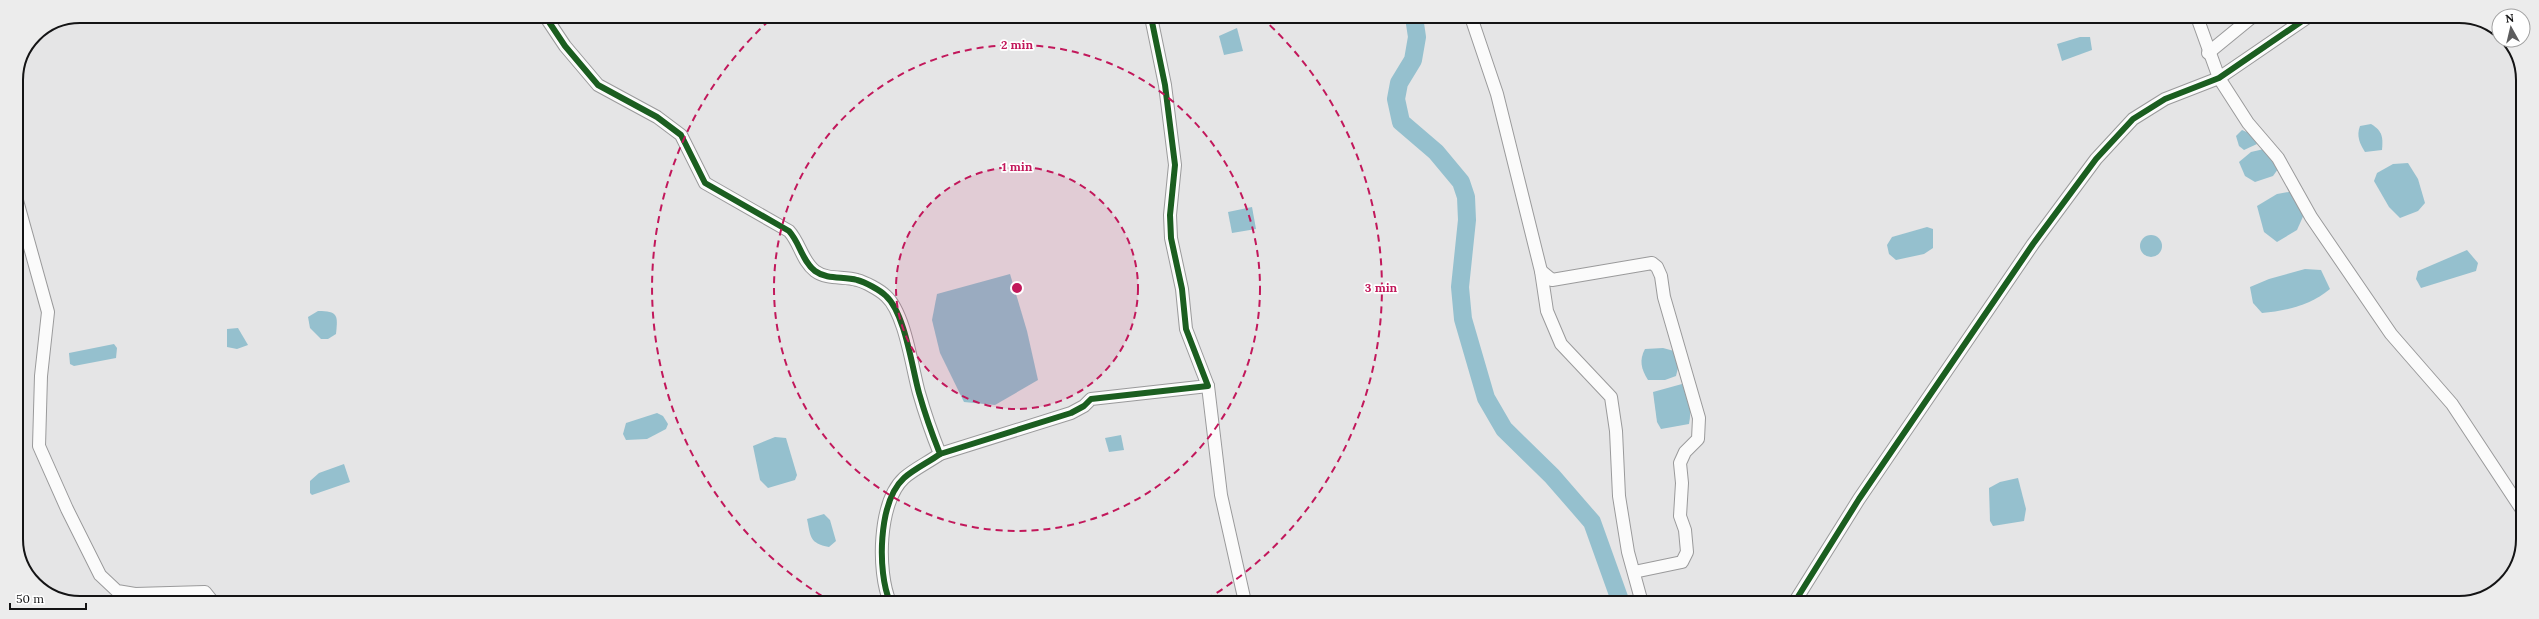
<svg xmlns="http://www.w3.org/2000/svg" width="2539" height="619" font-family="Lora,serif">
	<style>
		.water { fill: #95c0ce }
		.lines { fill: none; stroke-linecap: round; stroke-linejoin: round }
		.river { stroke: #95c0ce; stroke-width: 18 }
		.minor-casing { stroke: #9a9a9b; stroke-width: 14 }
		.minor { stroke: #fbfbfb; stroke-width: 12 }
		.cycleway-casing { stroke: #fff; stroke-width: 8 }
		.cycleway { stroke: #1b5e20; stroke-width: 6 }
		.ring { fill: none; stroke: #c2185b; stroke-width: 2; stroke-dasharray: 7 5 }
		.rim { fill: none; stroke: #141415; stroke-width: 2 }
		.centre { fill: #c2185b; stroke: #fff; stroke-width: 2 }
		.ring-label { font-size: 12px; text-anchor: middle; font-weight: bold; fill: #c2185b; stroke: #fff; stroke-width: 3.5; stroke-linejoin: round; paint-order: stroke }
	</style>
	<rect width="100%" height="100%" fill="#e5e5e6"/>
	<!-- water -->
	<g class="water">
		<polygon points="1237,28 1243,51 1224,55 1219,36"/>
		<polygon points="2080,37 2090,37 2092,50 2062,61 2057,44"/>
		<path d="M2371 124C2383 131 2383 138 2382 150L2365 152C2360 144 2356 136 2360 126Z"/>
		<polygon points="2242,130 2251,134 2257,144 2244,150 2239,146 2236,136"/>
		<polygon points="2264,149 2271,155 2278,169 2273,176 2255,182 2245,176 2239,162 2251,152"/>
		<polygon points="2408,163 2418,179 2425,203 2418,211 2400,218 2389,207 2374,181 2377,173 2393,164"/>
		<polygon points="2294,191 2305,212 2297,230 2277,242 2264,232 2257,206 2277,194"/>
		<polygon points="1252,207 1256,229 1232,233 1228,212"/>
		<polygon points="1927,227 1933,229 1933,248 1924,254 1896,260 1889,254 1887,245 1892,237"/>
		<circle cx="2151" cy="246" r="11"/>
		<polygon points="2467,250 2478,263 2476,271 2421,288 2416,279 2418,271"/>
		<path d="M2305 269 2321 270 2330 289C2311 305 2287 311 2262 313L2253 303 2250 287 2269 279Z"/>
		<polygon points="1010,274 1027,331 1038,380 995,405 964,402 940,353 932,320 937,294"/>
		<path d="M318 311C338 311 338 315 336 334L328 339H321L310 328 308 317Z"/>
		<polygon points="238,328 248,345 237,349 227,347 227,329"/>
		<polygon points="114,344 117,348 116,358 74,366 70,364 69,353"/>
		<path d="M1663 348 1674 351 1679 364 1676 376 1665 380H1648C1641 369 1639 360 1645 349Z"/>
		<path d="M1682 384C1689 396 1692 409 1689 424L1661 429 1657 422 1653 392Z"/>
		<polygon points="657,413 663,416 668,424 666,429 647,439 626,440 623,434 626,423"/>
		<polygon points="1121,435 1124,450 1109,452 1105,438"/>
		<polygon points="775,437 786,438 797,475 795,480 768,488 760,480 753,446"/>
		<polygon points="344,464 350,482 312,495 310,493 310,481 319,473"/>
		<polygon points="2018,478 2026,509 2024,521 1993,526 1990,521 1989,488 2000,482"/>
		<path d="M824 514 830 520 836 541 829 547C809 543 811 537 807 519Z"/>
	</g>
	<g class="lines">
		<!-- river -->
		<polyline class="river" points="1414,17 1417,37 1413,60 1399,83 1396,99 1401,122 1436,152 1461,182 1466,197 1467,220 1460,287 1463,319 1486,398 1504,429 1552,476 1592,522 1621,603"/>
		<defs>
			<g id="minor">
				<path d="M545 16 565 46 598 85 657 117 681 135 705 183 789 231C800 243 802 261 815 271 827 280 844 276 857 280 865 282 880 290 886 296 905 313 912 368 919 393 925 414 932 434 940 454 929 462 914 469 904 478 878 502 877 572 890 602"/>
				<polyline points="1471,17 1497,94 1541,271 1547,311 1561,344 1611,397 1616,431 1619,496 1628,552 1642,603"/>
				<polyline points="2197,17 2219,78 2248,123 2278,158 2311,217 2391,334 2452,404 2522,510"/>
				<polyline points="2208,53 2252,17"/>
				<polyline points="16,197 48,312 41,376 39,446 67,509 100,575 117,591 135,594 205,592 213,602"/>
				<polyline points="1541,271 1552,280 1652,263 1657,267 1661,276 1664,297 1699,418 1698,439 1685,452 1680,463 1682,483 1680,516 1685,530 1687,552 1682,562 1634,572"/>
				<polyline points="1208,386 1221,495 1245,602"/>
				<polyline points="940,454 1071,413 1084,406 1091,399 1208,386 1186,329 1182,289 1171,238 1170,215 1175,165 1165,85 1151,17"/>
				<polyline points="1794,603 1859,499 2033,244 2096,159 2133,119 2165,99 2219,78 2308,17"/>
			</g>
		</defs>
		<!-- minor casing -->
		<use href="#minor" class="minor-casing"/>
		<!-- minor -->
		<use href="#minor" class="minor"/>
		<defs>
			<g id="cycleway">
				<path d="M545 16 565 46 598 85 657 117 681 135 705 183 789 231C800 243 802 261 815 271 827 280 844 276 857 280 865 282 880 290 886 296 905 313 912 368 919 393 925 414 932 434 940 454 929 462 914 469 904 478 878 502 877 572 890 602"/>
				<polyline points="940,454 1071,413 1084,406 1091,399 1208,386 1186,329 1182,289 1171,238 1170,215 1175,165 1165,85 1151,17"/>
				<polyline points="1794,603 1859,499 2033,244 2096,159 2133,119 2165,99 2219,78 2308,17"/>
			</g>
		</defs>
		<!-- cycleway casing -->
		<use href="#cycleway" class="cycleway-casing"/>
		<!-- cycleway -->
		<use href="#cycleway" class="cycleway"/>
	</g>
	<!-- distance rings -->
	<circle cx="1017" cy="288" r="121" fill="#c2185b" fill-opacity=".12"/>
	<g class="ring">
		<circle cx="1017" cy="288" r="121"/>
		<circle cx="1017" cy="288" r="243"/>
		<path d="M832 602A364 364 0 0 1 773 17M1261 17A364 364 0 0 1 1202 602"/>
	</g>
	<!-- crop -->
	<path d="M0 0H2539V619H0ZM80 23H2459A57 57 0 0 1 2516 80V539A57 57 0 0 1 2459 596H80A57 57 0 0 1 23 539V80A57 57 0 0 1 80 23Z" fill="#ececec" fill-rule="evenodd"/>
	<path class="rim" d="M80 23H2459A57 57 0 0 1 2516 80V539A57 57 0 0 1 2459 596H80A57 57 0 0 1 23 539V80A57 57 0 0 1 80 23Z"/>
	<circle cx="1017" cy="288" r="6" class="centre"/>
	<g class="ring-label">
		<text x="1017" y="49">2 min</text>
		<text x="1017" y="171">1 min</text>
		<text x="1381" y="292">3 min</text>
	</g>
	<!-- north arrow -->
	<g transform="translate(2511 28) rotate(352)"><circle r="19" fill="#ffffff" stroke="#a1a1a1"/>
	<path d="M0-3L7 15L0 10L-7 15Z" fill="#5d5d5e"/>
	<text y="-6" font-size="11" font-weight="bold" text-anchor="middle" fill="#141415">N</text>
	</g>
	<!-- scale -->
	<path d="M10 603v6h76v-6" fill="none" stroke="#141415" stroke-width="2"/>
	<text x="16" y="603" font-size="12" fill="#141415" stroke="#ffffff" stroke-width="3" paint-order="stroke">50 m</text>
</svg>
